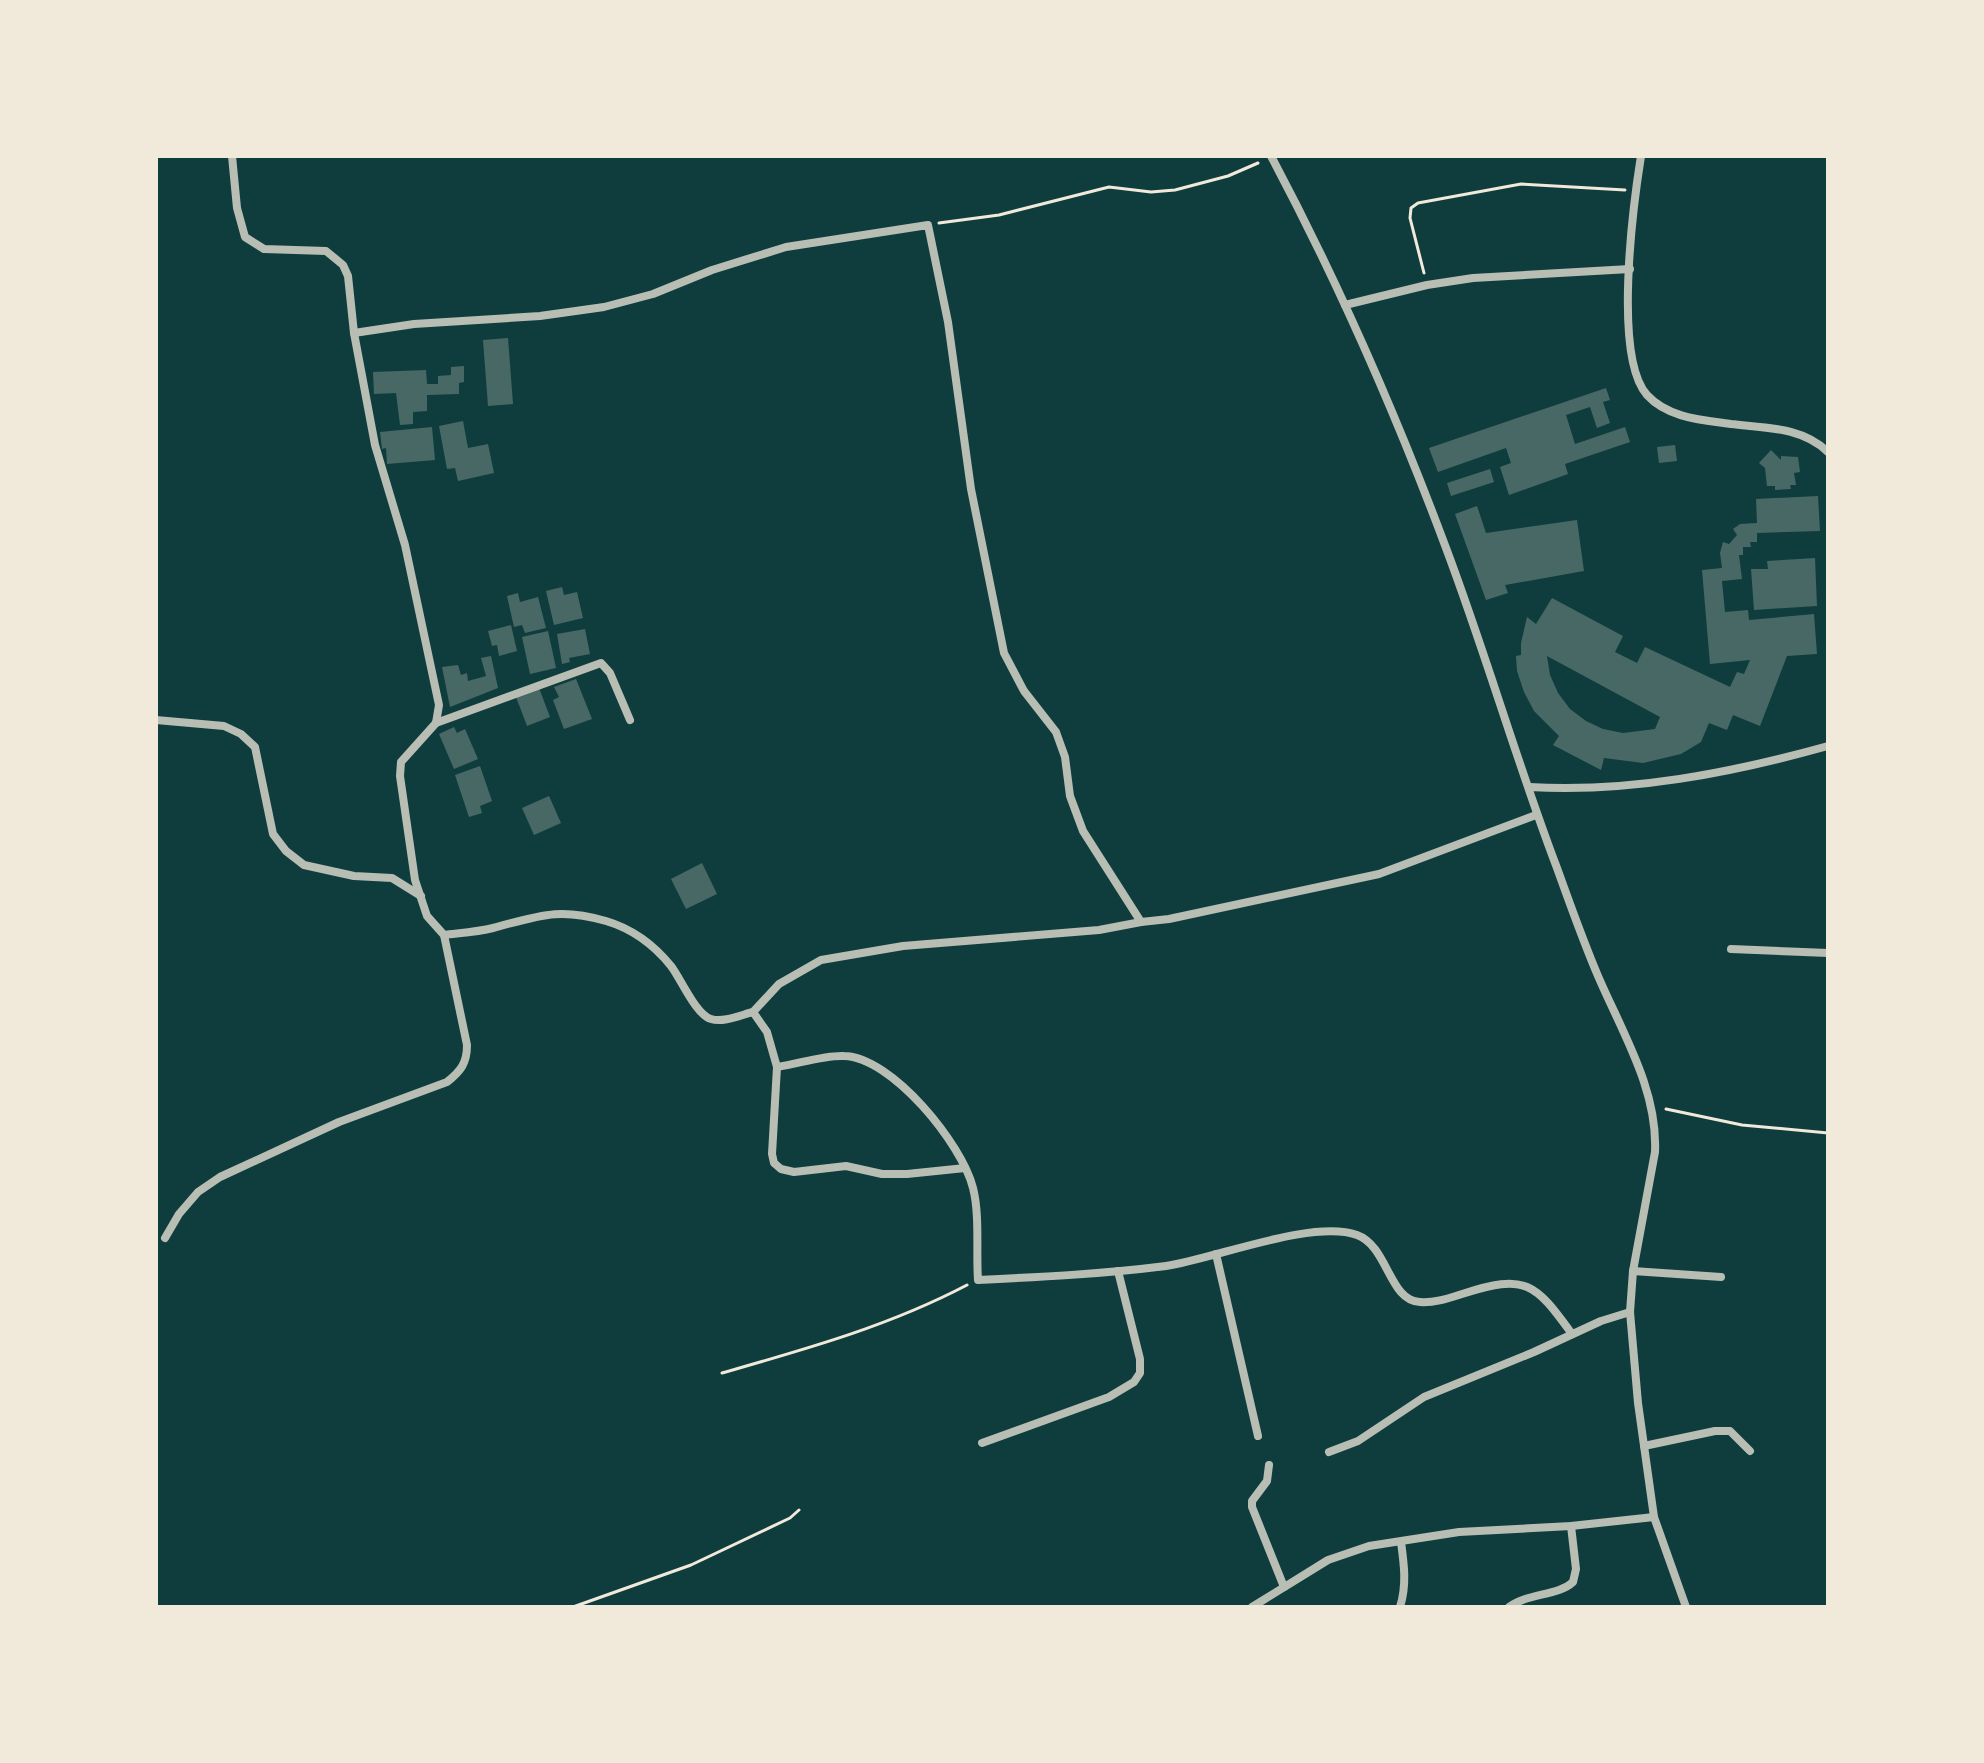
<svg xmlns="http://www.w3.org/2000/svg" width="1984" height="1763" font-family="Quicksand,sans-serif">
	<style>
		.building { fill: #486865; fill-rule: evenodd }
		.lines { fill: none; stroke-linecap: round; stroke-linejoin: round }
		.path { stroke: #f1e9da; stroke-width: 3 }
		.minor { stroke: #b8beb3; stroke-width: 8 }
	</style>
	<rect width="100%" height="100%" fill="#0f3d3e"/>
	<!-- building -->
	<g class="building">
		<polygon points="508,338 513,404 488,406 483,340"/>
		<polygon points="464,366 464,382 459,383 459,394 427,395 427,411 413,412 413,424 400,425 396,393 374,394 373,372 426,370 427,384 438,384 438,376 451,375 451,367"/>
		<polygon points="1606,388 1610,400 1603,402 1610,423 1597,428 1590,407 1566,415 1575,444 1625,427 1630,442 1565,464 1568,474 1509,495 1500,467 1511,463 1506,448 1438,472 1429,448"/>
		<polygon points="463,421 468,448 488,444 494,473 458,481 455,468 447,469 439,426"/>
		<polygon points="432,427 435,460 387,464 386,448 382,449 380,432"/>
		<polygon points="1675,445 1677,461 1659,463 1657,447"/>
		<polygon points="1771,450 1781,460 1781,456 1798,457 1800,472 1794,473 1796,485 1790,485 1791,489 1775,490 1775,486 1767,486 1765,468 1759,463"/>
		<polygon points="1490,469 1494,482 1451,496 1447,483"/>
		<path d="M1818 496 1820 531 1757 533V542H1750L1751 547H1743V555H1739L1742 579 1722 581 1725 612 1748 610 1749 620 1814 614 1817 654 1787 656 1760 726 1733 715 1727 730 1709 723 1701 742 1681 754 1643 763 1604 758 1601 770 1553 745 1559 736 1534 711 1524 692 1517 671 1516 656 1521 655V643L1527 617 1536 624 1552 598 1623 636 1615 652 1637 663 1645 647 1730 687 1737 672 1744 674 1750 660 1710 664 1702 570 1722 568 1720 553 1723 542 1729 544 1737 535 1733 529 1740 524 1757 523 1756 499ZM1547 656 1660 717 1655 729 1623 733 1603 729 1586 721 1570 709 1558 693 1550 675Z"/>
		<polygon points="1477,506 1486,533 1577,520 1584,571 1505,585 1508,593 1486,600 1455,514"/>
		<polygon points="1815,558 1817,606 1754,610 1751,569 1768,569 1767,561"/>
		<polygon points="562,587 564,595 577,592 583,618 554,625 546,591"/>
		<polygon points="518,593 520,602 538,597 546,628 525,633 522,625 514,627 507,596"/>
		<polygon points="511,625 517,651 499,656 497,645 492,646 488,631"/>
		<polygon points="585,629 590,654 569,658 570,662 562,664 557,634"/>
		<polygon points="548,631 556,668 530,674 522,637"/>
		<polygon points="491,656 498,688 450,707 442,667 458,665 461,675 467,673 468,681 486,676 481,658"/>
		<polygon points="576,679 592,719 564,729 553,700 559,697 554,687"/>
		<polygon points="539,688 550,717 527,726 516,697"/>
		<polygon points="454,727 457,733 465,729 478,759 454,769 439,734"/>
		<polygon points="480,766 492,801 480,806 482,813 469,817 455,775"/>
		<polygon points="549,796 561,823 534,835 522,808"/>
		<polygon points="702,863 717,894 686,909 671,879"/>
	</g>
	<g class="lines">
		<!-- path -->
		<g class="path">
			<polyline points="939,223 999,215 1109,187 1151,192 1175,190 1228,176 1258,163"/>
			<polyline points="1424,273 1410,218 1411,208 1418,203 1521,184 1625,190"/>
			<polyline points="1666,1109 1742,1125 1828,1133"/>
			<path d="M722 1373C806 1349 889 1326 967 1285"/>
			<polyline points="573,1607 691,1565 790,1518 799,1510"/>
		</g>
		<!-- minor -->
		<g class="minor">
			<path d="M1271 156C1338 282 1396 414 1446 548 1486 654 1517 763 1557 868 1570 904 1583 941 1598 976 1622 1032 1658 1090 1655 1152L1633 1271 1630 1312 1638 1403 1654 1517 1686 1607"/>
			<path d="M1641 156C1633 206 1613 357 1647 395 1668 418 1702 420 1731 424 1766 428 1802 427 1828 452"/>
			<polyline points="1345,305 1427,285 1473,278 1630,269"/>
			<polyline points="354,333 414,324 540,316 604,307 653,294 712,270 786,247 928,225 948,322 971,489 1004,653 1024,691 1056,732 1065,757 1070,796 1083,831 1141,922 1169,919 1379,874 1536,815"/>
			<polyline points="156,720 224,726 241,734 255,747 273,834 286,851 304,865 354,876 392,878 421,896"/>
			<polyline points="436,723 601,663 610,673 630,720"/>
			<path d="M1529 787C1629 793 1731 773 1828 746"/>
			<path d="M444 935C460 933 477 932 493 928 539 916 558 907 606 921 633 929 654 945 671 966 681 979 696 1015 711 1019 723 1023 741 1015 753 1012L767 1032 777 1067 772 1154 774 1163 781 1169 794 1172 846 1166 882 1174H907L965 1168"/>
			<polyline points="1731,949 1828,953"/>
			<polyline points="753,1012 779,984 821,960 903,946 1099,930 1141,922"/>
			<path d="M777 1067C799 1064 823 1055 844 1056 892 1057 962 1144 973 1188 980 1215 976 1252 978 1280 1041 1277 1103 1274 1166 1266 1214 1259 1312 1219 1357 1235 1388 1246 1389 1301 1420 1302 1435 1303 1449 1298 1462 1294 1526 1273 1535 1283 1572 1334"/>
			<path d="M165 1238 179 1214 198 1192 220 1177 339 1122 447 1082C461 1071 467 1063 467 1045L444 935 427 916 415 880 400 776 401 762 436 723 439 705 405 545 375 445 354 333 348 276 343 265 326 251 264 249 245 237 237 208 232 156"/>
			<polyline points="1216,1254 1258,1436"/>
			<polyline points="1633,1271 1721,1277"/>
			<polyline points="982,1443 1109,1397 1134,1382 1140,1373 1140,1359 1118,1271"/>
			<polyline points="1644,1446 1715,1431 1730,1431 1750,1451"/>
			<polyline points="1329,1452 1358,1441 1424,1397 1534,1352 1601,1321 1630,1312"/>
			<polyline points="1269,1465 1267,1481 1252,1501 1252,1507 1284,1587"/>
			<polyline points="1252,1607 1328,1560 1369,1546 1459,1532 1571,1526 1654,1517"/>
			<path d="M1400 1607C1407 1585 1404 1564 1401 1542"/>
			<path d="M1509 1607C1528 1593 1558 1596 1573 1582L1576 1569 1571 1526"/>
		</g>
	</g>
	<!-- border -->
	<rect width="1984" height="1763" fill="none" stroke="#f1e9da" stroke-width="316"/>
</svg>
